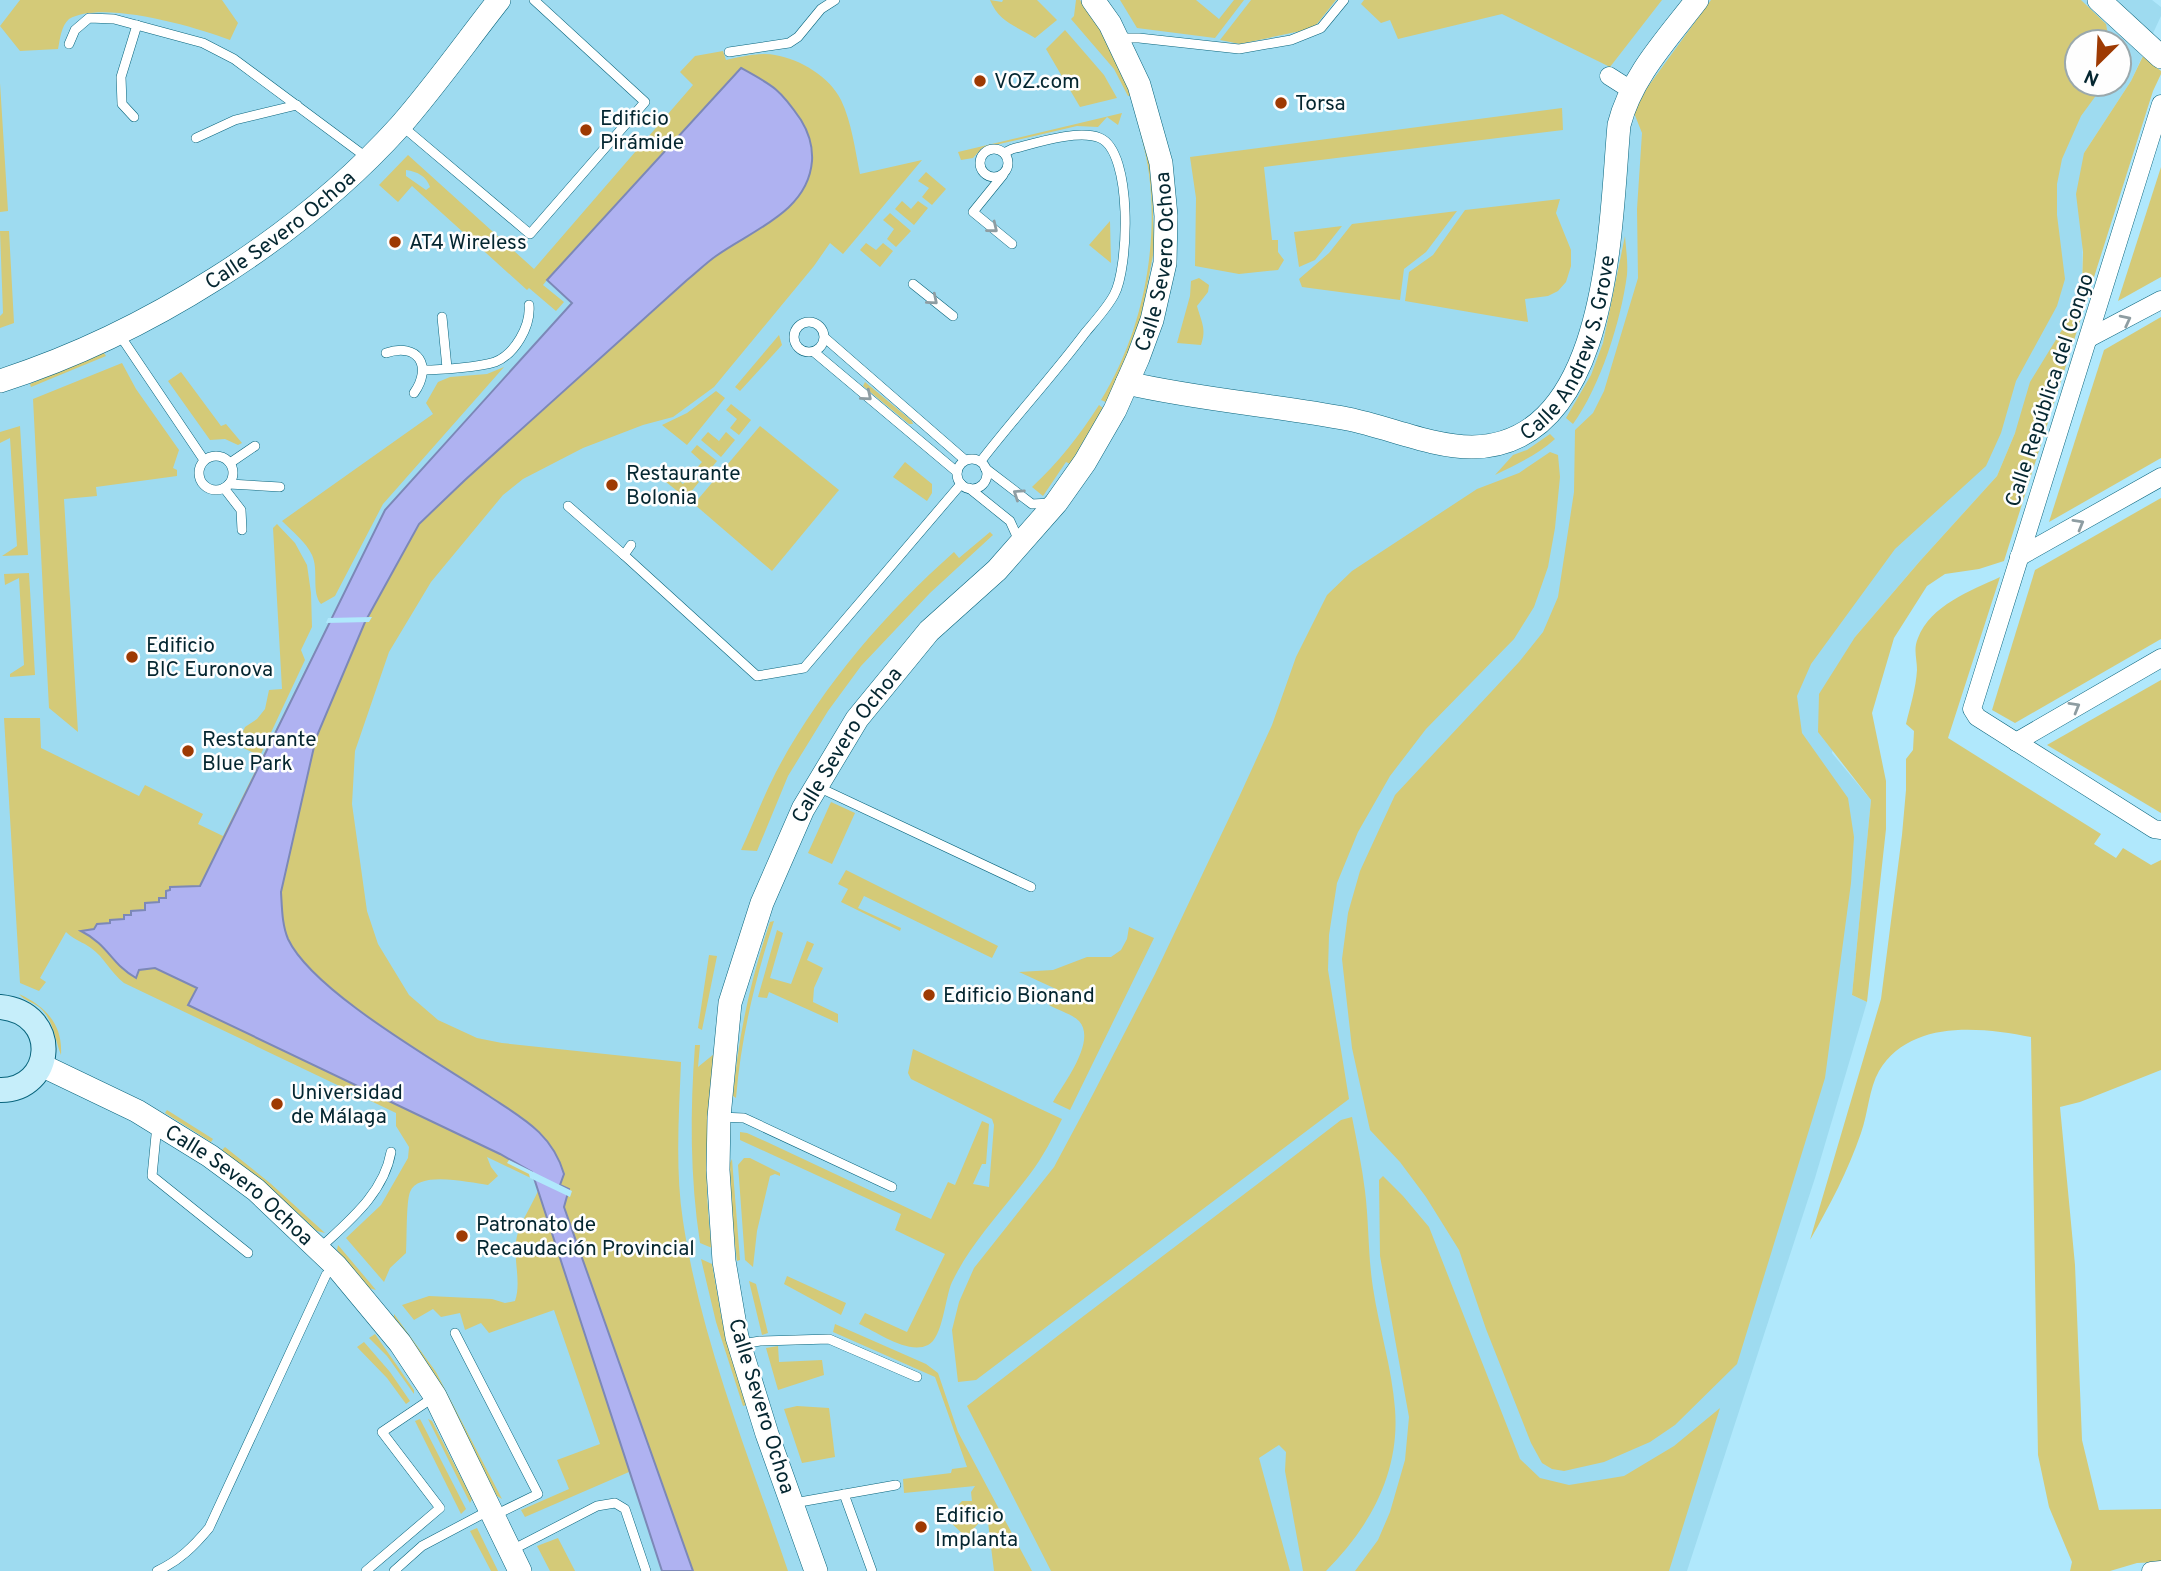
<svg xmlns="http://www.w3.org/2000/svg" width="2161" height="1571" font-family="Overpass,sans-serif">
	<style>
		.built { fill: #9edbf0; fill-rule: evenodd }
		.green { fill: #d4ca78; fill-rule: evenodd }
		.water { fill: #afb2f1; stroke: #7c88b7; stroke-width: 2 }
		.pier { fill: #b0e8fc }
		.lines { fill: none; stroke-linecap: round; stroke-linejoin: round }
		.service-casing { stroke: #08647c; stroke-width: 10 }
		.minor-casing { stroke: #08647c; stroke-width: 19 }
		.tertiary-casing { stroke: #08647c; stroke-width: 24 }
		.secondary-casing { stroke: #08647c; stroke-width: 26 }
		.service { stroke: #fff; stroke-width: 9 }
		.minor { stroke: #fff; stroke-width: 18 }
		.tertiary { stroke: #fff; stroke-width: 23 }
		.secondary { stroke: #c6eefa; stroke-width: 24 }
		.oneway { stroke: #8e9da2 }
		.poi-dot { fill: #9e3a03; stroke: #fefefe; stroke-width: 2.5 }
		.labels { text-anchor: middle; stroke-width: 5; stroke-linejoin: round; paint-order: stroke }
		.poi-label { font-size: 21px; fill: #042630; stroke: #fefefe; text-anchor: start }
		.street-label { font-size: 21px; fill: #042630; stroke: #fefefe }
	</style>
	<rect width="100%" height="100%" fill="#b0e8fc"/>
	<!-- built -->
	<path class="built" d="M0 0H2152L2161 7V16L2131 81 2084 153 2082 287 2073 312 2015 433 1997 476 1920 561 1855 637 1832 753 1871 800 1852 995 1867 1002 1815 1178 1687 1571H0ZM2077 42H2119V84H2077Z"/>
	<!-- green -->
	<g class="green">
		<path d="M20 0H222L238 23 230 40C193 26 102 0 69 19 61 26 60 39 58 49L20 51 0 26Z"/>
		<path d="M990 0 1002 2 1003 0H1037L1057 20 1035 38C1016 26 999 22 990 0Z"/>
		<polygon points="1076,0 1080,0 1101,30 1133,95 1128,96 1114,69 1071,19 1074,16"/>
		<polygon points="1120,0 1196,0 1219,19 1234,0 1244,0 1215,38 1137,28"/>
		<polygon points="1251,0 1336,0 1317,24 1310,29 1240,44 1220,40"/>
		<polygon points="1364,0 1662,0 1610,67 1502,14 1398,39 1390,20 1381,23 1361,4"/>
		<polygon points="1711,0 2081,0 2106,24 2109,41 2077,42 2077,84 2101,84 2100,90 2081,116 2062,159 2057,184 2057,215 2065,279 2057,306 2016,381 2001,433 1986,466 1895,549 1811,664 1797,696 1802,733 1848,798 1854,837 1851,883 1825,1078 1737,1364 1675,1425 1650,1442 1604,1462 1564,1471 1552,1469 1542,1463 1531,1443 1486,1329 1459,1250 1426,1197 1400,1162 1370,1130 1352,1048 1342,959 1348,913 1360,871 1395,795 1519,662 1543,632 1558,597 1574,492 1575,430 1593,413 1604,391 1638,278 1637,209 1642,133 1634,113 1647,88"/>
		<polygon points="1065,30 1104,75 1117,98 1080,107 1046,49"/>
		<path d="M723 51 726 60C740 57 761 52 775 55 800 59 830 77 841 100 852 123 855 150 860 174L922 160 843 254 830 243 814 266 714 387 673 417 643 425 583 448 523 479 503 495 431 582 389 652 355 751 352 804 367 911 378 944 409 995 438 1020 477 1038 502 1043 681 1062C679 1114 675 1169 683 1221 701 1341 749 1456 788 1571H662L629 1472 525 1517 521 1510 569 1489 557 1460 600 1444 554 1310 489 1333 481 1323 465 1330 460 1313 441 1317 433 1309 414 1320 402 1305 429 1296 492 1299 505 1303 515 1301C522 1281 512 1257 517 1236 521 1221 532 1205 538 1191L535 1180 487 1157 491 1167 498 1176 488 1185C470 1183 419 1170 410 1192 406 1202 407 1240 406 1253L390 1268 384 1282 346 1238 381 1205 408 1158 409 1147 396 1126V1113L124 983C111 973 104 957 91 948 83 942 74 940 66 932L40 978 46 982 39 991 20 983 4 718H40L41 748 139 796 145 785 203 814 198 824 223 836 385 510 572 303 547 280 543 285 564 302 556 311 529 288 527 290 412 186 398 202 379 185 408 155 534 269 693 85 680 72 695 56ZM406 170C418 172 426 176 430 187L426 190 406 176Z"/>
		<polygon points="2143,56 2161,71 2161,74 2153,91 2004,561 1979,569 1945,574 1927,586 1894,638 1872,713 1886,781 1886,829 1867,1002 1852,995 1871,800 1818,732 1819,694 1855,637 1920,561 1997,476 2015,433 2030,382 2073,312 2082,287 2083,252 2076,194 2084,153 2131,81"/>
		<polygon points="0,83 8,211 0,212"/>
		<polygon points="1562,108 1563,130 1264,167 1272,240 1278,240 1278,252 1284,260 1278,270 1239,274 1195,266 1196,198 1190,157"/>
		<path d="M1135 111 1152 174 1154 250 1139 328 1108 403 1101 400C1141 335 1159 250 1149 174 1146 152 1140 132 1135 111Z"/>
		<polygon points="1122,113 1118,125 1107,117 1098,127 1077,126 982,148 973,158 961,160 958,152"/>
		<polygon points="2161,167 2161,277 2118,301"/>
		<polygon points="926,172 946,189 932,205 922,197 929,188 918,181"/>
		<polygon points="1560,199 1556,213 1571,250 1571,266 1566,282 1558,291 1548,296 1525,299 1528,322 1405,301 1409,272 1433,255 1465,210"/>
		<polygon points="902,201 911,209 918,201 928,208 914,225 895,209"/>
		<polygon points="1457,211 1426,252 1404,269 1400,300 1302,287 1299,279 1329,253 1352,224"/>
		<polygon points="890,213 911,231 896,247 887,239 894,229 883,220"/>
		<polygon points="1110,221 1111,263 1089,245"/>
		<polygon points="1342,226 1315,260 1299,267 1294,232"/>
		<polygon points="0,231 9,231 14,323 0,328 0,316 3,313"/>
		<path d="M1625 236C1626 249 1628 262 1627 275 1621 321 1600 387 1573 424L1566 418 1591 375 1603 343Z"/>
		<polygon points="866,243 876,250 883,243 893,251 880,267 860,250"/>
		<path d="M1199 278 1209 285 1208 292 1197 306C1201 321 1207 329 1201 345L1177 343 1190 296 1191 281Z"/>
		<polygon points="2161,317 2161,458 2049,522 2104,350"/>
		<polygon points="779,335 782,345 740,391 735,387"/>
		<polygon points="104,353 106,356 31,387 30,384"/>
		<polygon points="122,363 136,389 179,450 173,468 177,470 177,476 96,487 97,496 64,499 78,732 49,708 33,399"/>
		<path d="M504 367 383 504 335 596 321 604C311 592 319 570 312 555 306 542 292 531 282 521L433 414 426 403 438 382 450 377 487 374Z"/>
		<polygon points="181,372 221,426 226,424 242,443 238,445 225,439 210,440 168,381"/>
		<polygon points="865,382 912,421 913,424 909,424 863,386"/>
		<polygon points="716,391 725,398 687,445 662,425 687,413"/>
		<polygon points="731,404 751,420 739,435 730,428 737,419 726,410"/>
		<path d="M1099 405 1103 408 1070 464 1066 462 1043 496 1032 487C1059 462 1079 436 1099 405Z"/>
		<polygon points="20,426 28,555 2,556 17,546 10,438 0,443 0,432"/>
		<polygon points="760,426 839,490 772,571 694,504"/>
		<polygon points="708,432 719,441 726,432 735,440 721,457 701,440"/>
		<path d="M1550 434 1555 439C1537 455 1517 464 1495 475L1513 455 1527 450Z"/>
		<polygon points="697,445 717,461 704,477 695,470 702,462 691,452"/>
		<polygon points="1550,452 1558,455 1560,477 1555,528 1548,567 1534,607 1514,639 1426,729 1390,776 1358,832 1337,883 1329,935 1328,970 1349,1099 976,1380 958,1382 952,1330 959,1302 974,1268 1054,1167 1092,1096 1155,974 1240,795 1272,725 1296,657 1327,595 1352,571 1477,489 1519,473"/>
		<polygon points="905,462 932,484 932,493 927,501 893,477"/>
		<polygon points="672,474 683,484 691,475 699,482 686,498 666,482"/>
		<polygon points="2161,498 2161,639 2015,723 1992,710 2035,570"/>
		<polygon points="277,524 295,543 307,565 311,593 312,627 301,650 305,660 260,756 237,745 245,727 257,719 265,709 269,690 282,689 273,528"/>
		<path d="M990 532 993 535 930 593 861 666 828 711 788 776 757 851 741 850C753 824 763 797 776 772 820 689 884 614 954 552L959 558Z"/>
		<polygon points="29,573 35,675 10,677 10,674 24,665 19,578 5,585 4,574"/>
		<path d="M2000 577 1948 738 2101 834 2094 844 2116 858 2123 848 2151 865 2161 860V1070L2080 1102 2060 1107 2075 1265 2082 1440 2099 1510 2161 1509V1562L2137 1563 2110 1571H2070L2072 1562 2049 1507 2038 1455 2031 1037C1981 1027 1910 1019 1879 1071 1869 1088 1868 1114 1861 1133 1848 1171 1830 1205 1810 1240L1881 999 1902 835 1906 790V759L1913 750 1914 731 1906 724C1910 707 1916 688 1917 670 1917 659 1913 649 1918 638 1931 605 1970 591 2000 577Z"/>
		<polygon points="2161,680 2161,813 2047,745"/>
		<polygon points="831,802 855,813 832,864 808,853"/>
		<polygon points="846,870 998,946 992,958 864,896 858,908 901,928 900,931 841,902 848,889 838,884"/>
		<path d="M774 921C755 980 741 1037 736 1098L733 1096C738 1038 750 983 768 928L770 922Z"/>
		<path d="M1129 927 1154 938 1070 1110 1053 1102C1064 1083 1097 1041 1079 1021 1072 1014 1057 1010 1049 1005L1056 989 1019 972 1053 970 1087 957H1111L1121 950 1127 939Z"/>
		<polygon points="777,930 783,933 770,978 791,984 807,941 814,944 807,960 823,968 814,988 813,1002 838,1014 838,1023 769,992 767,998 758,997"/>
		<polygon points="709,955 717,956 702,1030 698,1028"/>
		<path d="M19 994C45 1006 63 1024 61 1055 54 1037 54 1020 39 1007 32 1002 25 1001 19 994Z"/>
		<path d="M695 1045H700L698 1067 714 1054C706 1119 703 1183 712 1248L700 1243C690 1177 690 1111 695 1045Z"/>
		<path d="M913 1049 1062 1119C1053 1137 1043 1157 1030 1174 1003 1210 972 1241 952 1282 945 1297 943 1338 928 1345 908 1355 877 1332 859 1324L865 1313 907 1332 945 1254 895 1230 901 1214 740 1140V1132L747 1133 767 1142 931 1219 948 1182 955 1185 982 1121 989 1124 986 1164H982L973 1184 989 1187 994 1125 992 1119 911 1079 908 1073Z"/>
		<polygon points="167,1110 213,1139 211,1142 165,1113"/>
		<path d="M1352 1117C1357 1142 1362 1167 1365 1191 1369 1223 1368 1256 1373 1288 1379 1328 1392 1368 1395 1409 1400 1473 1370 1527 1326 1571H1303L1285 1471 1286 1452 1279 1445 1259 1458 1290 1571H1051L967 1406C1091 1309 1217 1216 1341 1120Z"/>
		<polygon points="225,1147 270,1183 325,1233 317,1231 268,1186 222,1150"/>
		<polygon points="744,1158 750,1158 780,1173 780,1176 775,1174 770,1176 757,1231 753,1267 745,1260 738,1165"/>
		<polygon points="732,1159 740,1260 737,1261 731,1211 730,1163"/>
		<polygon points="1383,1176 1403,1196 1429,1227 1520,1459 1540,1478 1569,1485 1624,1476 1674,1446 1720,1408 1669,1571 1355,1571 1378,1540 1390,1512 1405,1460 1409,1417 1380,1256 1379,1180"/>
		<polygon points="338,1245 376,1290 369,1288 337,1250"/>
		<polygon points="701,1259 712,1264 722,1320 746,1405 743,1406 716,1322"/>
		<polygon points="787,1276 846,1303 841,1315 784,1284"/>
		<polygon points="749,1281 756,1284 768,1333 762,1335"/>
		<polygon points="394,1314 436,1372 502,1499 497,1496 446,1396 394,1318"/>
		<polygon points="835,1324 926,1364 938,1373 958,1432 1032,1571 994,1571 987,1514 966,1537 946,1518 962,1501 972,1501 971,1492 975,1486 904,1493 903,1479 951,1473 952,1469 967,1467 935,1377 833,1332"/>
		<polygon points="375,1334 414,1390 414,1394 387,1356 369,1338"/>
		<polygon points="364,1342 390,1372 410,1401 406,1404 387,1378 357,1347"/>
		<polygon points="778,1346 779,1362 822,1360 824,1375 778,1390 766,1348"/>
		<polygon points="797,1406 829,1408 835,1457 802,1463 784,1409"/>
		<polygon points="420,1419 466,1509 461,1514 415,1421"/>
		<polygon points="428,1419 432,1421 472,1499 470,1503"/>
		<polygon points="477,1528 498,1571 491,1571 470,1531"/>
		<polygon points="558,1538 575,1571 550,1571 537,1546"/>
	</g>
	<!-- water -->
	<path class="water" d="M741 68C774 86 780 89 801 120 809 133 813 145 812 161 808 212 752 230 716 256 706 263 697 272 687 280L465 480 419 524 365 622 316 738 281 892C282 908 282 925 288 939 313 992 438 1062 489 1096 522 1118 552 1133 564 1174L560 1185 569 1189 564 1207 693 1571H662L532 1172 500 1154 188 1005 197 988 155 968 139 970 136 978C111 964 109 945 81 931L94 929 97 924 110 923V920L124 919V915H131V911L145 910V903L159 902V898H166V891L170 890V887L200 886 385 510 572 303 547 280Z"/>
	<!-- pier -->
	<g class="pier">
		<polygon points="372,617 369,622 326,623 328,618"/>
		<polygon points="509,1160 572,1191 570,1197 530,1178 529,1174 507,1163"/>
	</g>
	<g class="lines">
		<defs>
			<g id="service">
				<polyline points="1119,38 1139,38 1239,49 1291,40 1321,28 1344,0"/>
				<polyline points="69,44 75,30 89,18 114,19 203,43 234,59 366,157"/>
				<polyline points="729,52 789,43 798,37 821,9 835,0"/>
				<polyline points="134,117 122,104 121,77 137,25"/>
				<polyline points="402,126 530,234 645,102 534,0"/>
				<polyline points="196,138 235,120 297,105"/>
				<circle cx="994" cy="163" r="14"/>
				<polyline points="1003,175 973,212 1012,244"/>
				<polyline points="913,284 953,316"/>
				<polyline points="442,317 447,368"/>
				<circle cx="809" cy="337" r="15"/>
				<polyline points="119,334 204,460"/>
				<polyline points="825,338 965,460"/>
				<polyline points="814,352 957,472"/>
				<path d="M386 353C418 342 433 366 414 393"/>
				<path d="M424 370C440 370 480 367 495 362 515 354 531 326 529 305"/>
				<circle cx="216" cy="473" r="17"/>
				<circle cx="972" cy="474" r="15"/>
				<path d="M981 461C1014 418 1052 377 1085 333 1095 321 1107 308 1114 295 1129 268 1133 152 1100 138 1078 129 1036 143 1012 149L1004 153"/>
				<polyline points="230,463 255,446"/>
				<polyline points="985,468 1032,504 1051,503"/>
				<polyline points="229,484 280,487"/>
				<polyline points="224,488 241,510 242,530"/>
				<polyline points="969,488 1010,521 1019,541"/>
				<polyline points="568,506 624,555"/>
				<polyline points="631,545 624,555 757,676 804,668 961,484"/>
				<polyline points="818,787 1031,887"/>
				<polyline points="720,1117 744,1118 892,1187"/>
				<polyline points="161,1127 156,1135 152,1176 248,1253"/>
				<path d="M320 1248C349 1221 384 1193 391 1152"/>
				<polyline points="455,1333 538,1494 495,1515"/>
				<polyline points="742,1344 760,1341 829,1339 917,1377"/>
				<polyline points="844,1494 872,1571"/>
				<polyline points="794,1503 896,1485"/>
				<polyline points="512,1550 597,1506 615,1503 625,1509 646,1571"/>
				<path d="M157 1571C179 1561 194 1546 209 1528L326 1275 334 1267"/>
				<polyline points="366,1571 440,1508 382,1432 434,1397"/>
				<polyline points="394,1571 422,1546 490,1510"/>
			</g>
			<g id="minor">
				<polyline points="1609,76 1631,90"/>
				<polyline points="2161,104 1972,709 1977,717 2154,829 2161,830"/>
				<polyline points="2089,338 2161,300"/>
				<polyline points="2019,557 2161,477"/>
				<polyline points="2016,742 2161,658"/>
				<polyline points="2151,1571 2161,1570"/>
			</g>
			<g id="tertiary">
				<polyline points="2099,0 2161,57"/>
				<path id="s1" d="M0 381C144 335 299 238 400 126 435 86 466 42 499 0"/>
				<path id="s2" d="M1127 383C1200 400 1275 405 1348 419 1388 427 1432 447 1472 447 1611 445 1610 222 1619 125 1631 77 1667 39 1697 0"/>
				<path id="s3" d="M41 1065 137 1111 210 1156 256 1190 336 1266 400 1343 435 1396 520 1571"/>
				<path id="s4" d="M816 1571 767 1434 737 1337 724 1261 718 1170 719 1117 730 1003 762 903 803 809 857 719 929 631 997 570 1056 503 1085 462 1115 410 1138 358 1152 320 1165 263 1166 216 1161 163 1139 85 1110 24 1093 0"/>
			</g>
			<path id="secondary" d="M0 1007C62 1013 54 1091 0 1090"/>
		</defs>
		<!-- service casing -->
		<use href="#service" class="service-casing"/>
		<!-- minor casing -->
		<use href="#minor" class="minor-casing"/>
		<!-- tertiary casing -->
		<use href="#tertiary" class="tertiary-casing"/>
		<!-- secondary casing -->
		<use href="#secondary" class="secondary-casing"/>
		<!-- service -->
		<use href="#service" class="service"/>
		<!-- minor -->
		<use href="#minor" class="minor"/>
		<!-- tertiary -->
		<use href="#tertiary" class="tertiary"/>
		<!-- secondary -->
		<use href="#secondary" class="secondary"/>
	</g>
	<!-- one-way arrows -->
	<defs><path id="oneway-chevron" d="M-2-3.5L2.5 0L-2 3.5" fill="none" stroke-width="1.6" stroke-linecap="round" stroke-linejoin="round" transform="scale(1.75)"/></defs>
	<g class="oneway">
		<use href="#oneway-chevron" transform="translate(993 228) rotate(39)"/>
		<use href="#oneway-chevron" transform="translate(933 300) rotate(40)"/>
		<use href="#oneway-chevron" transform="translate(2126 320) rotate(-27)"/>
		<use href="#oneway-chevron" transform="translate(867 396) rotate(40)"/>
		<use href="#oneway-chevron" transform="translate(1018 494) rotate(-146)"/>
		<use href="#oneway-chevron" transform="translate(2079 524) rotate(-30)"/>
		<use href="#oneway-chevron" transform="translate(2075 707) rotate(-30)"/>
	</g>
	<!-- markers -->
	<g class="poi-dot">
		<circle cx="980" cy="81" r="7"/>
		<circle cx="1281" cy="103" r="7"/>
		<circle cx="586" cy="130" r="7"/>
		<circle cx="395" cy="242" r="7"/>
		<circle cx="612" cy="485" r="7"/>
		<circle cx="132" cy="657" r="7"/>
		<circle cx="188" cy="751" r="7"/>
		<circle cx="929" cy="995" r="7"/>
		<circle cx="277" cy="1104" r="7"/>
		<circle cx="462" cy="1236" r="7"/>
		<circle cx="921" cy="1527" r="7"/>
	</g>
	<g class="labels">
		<!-- poi labels -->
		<g class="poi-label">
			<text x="994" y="88">VOZ.com</text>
			<text x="1295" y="110">Torsa</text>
			<text x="600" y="125">Edificio<tspan x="600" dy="24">Pirámide</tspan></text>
			<text x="409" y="249">AT4 Wireless</text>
			<text x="626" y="480">Restaurante<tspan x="626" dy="24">Bolonia</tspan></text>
			<text x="146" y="652">Edificio<tspan x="146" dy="24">BIC Euronova</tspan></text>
			<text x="202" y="746">Restaurante<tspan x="202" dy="24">Blue Park</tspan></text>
			<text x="943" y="1002">Edificio Bionand</text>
			<text x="291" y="1099">Universidad<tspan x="291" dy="24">de Málaga</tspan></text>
			<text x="476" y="1231">Patronato de<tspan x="476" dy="24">Recaudación Provincial</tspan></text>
			<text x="935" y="1522">Edificio<tspan x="935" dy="24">Implanta</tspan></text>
		</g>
		<!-- street labels -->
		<g class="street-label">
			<text dy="7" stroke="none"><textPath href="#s1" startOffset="320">Calle Severo Ochoa</textPath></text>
			<text dy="7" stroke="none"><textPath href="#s4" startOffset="1456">Calle Severo Ochoa</textPath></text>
			<text dy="7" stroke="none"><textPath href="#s2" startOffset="506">Calle Andrew S. Grove</textPath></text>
			<text transform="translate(2049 390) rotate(-72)" y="7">Calle República del Congo</text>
			<text dy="7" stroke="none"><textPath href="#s4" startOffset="868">Calle Severo Ochoa</textPath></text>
			<text dy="7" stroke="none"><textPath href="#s3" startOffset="233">Calle Severo Ochoa</textPath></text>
			<text transform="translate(762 1406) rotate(73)" y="7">Calle Severo Ochoa</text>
		</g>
	</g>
	<!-- north arrow -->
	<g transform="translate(2098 63) rotate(204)"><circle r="33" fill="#fefefe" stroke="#9aa8ac" stroke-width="2"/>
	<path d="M0-5L12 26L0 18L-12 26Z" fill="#9e3a03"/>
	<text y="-10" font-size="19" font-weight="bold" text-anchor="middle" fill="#042630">N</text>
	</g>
</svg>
